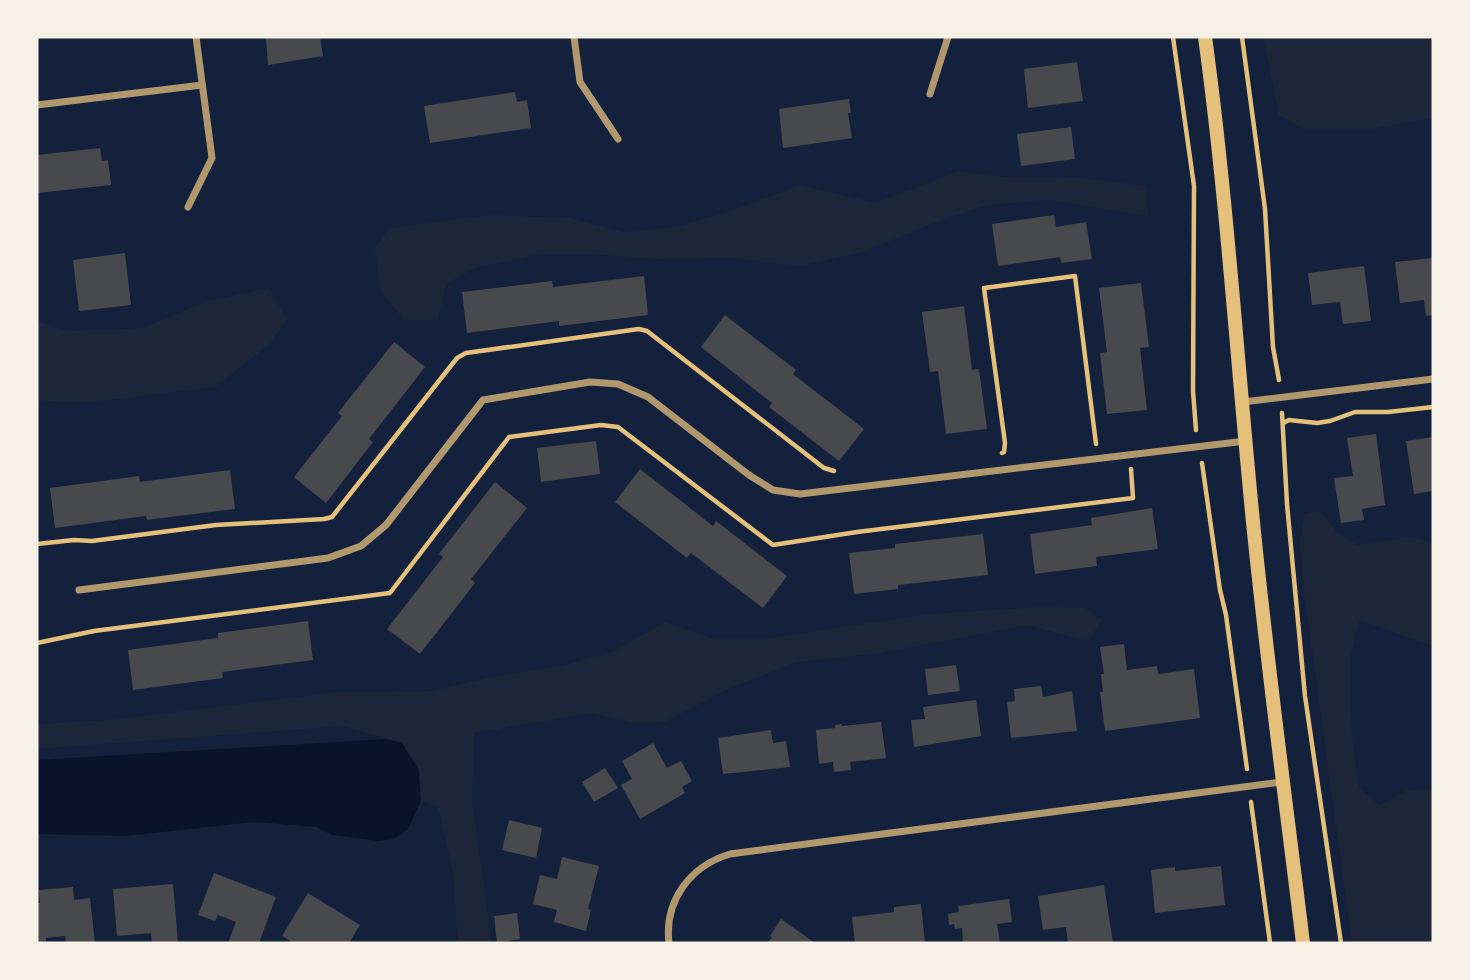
<svg xmlns="http://www.w3.org/2000/svg" width="1470" height="980" font-family="'Nunito Sans',sans-serif">
	<style>
		.green { fill: #1d2539 }
		.water { fill: #0b132b }
		.building { fill: #48494c }
		.lines { fill: none; stroke-linecap: round; stroke-linejoin: round }
		.path { stroke: #e5c07b; stroke-width: 4.5 }
		.minor { stroke: #b1986c; stroke-width: 7 }
		.secondary { stroke: #e5c07b; stroke-width: 14 }
	</style>
	<rect width="100%" height="100%" fill="#14213d"/>
	<!-- green -->
	<g class="green">
		<polygon points="1263,37 1433,37 1433,118 1372,129 1303,129 1279,115"/>
		<polygon points="959,171 1004,177 1082,178 1146,186 1148,216 1050,200 987,205 934,223 863,252 798,266 732,258 658,259 587,254 540,254 475,268 446,284 438,320 404,320 380,290 375,248 390,228 488,215 570,218 623,232 677,227 731,211 800,185 875,203"/>
		<polygon points="269,288 287,319 270,344 215,387 93,402 37,401 37,321 68,331 144,328 206,301"/>
		<polygon points="1320,511 1335,530 1357,545 1410,537 1433,542 1433,646 1359,620 1350,660 1352,737 1359,787 1379,805 1408,790 1433,789 1433,943 1352,943 1304,591 1300,543 1305,513"/>
		<polygon points="1042,607 1085,608 1102,620 1088,641 1027,625 881,653 797,662 728,689 665,722 632,723 593,713 474,733 472,803 492,943 458,943 453,872 438,807 421,801 416,766 402,743 343,726 37,749 37,724 111,720 337,692 432,691 487,678 561,666 614,651 665,622 714,639 764,639 928,614"/>
	</g>
	<!-- water -->
	<polygon class="water" points="386,739 402,743 419,770 421,801 408,829 394,839 378,841 332,835 316,827 254,822 126,836 37,834 37,760"/>
	<!-- building -->
	<g class="building">
		<polygon points="266,37 320,37 323,56 268,65"/>
		<polygon points="1077,62 1083,101 1028,108 1024,69"/>
		<polygon points="515,92 517,102 527,100 531,128 430,143 424,106"/>
		<polygon points="849,99 851,113 848,113 852,138 783,148 779,109"/>
		<polygon points="1071,127 1075,159 1021,166 1017,134"/>
		<polygon points="100,148 102,161 108,160 111,185 37,193 37,155"/>
		<polygon points="1054,215 1056,227 1086,222 1092,259 1061,263 1060,257 998,266 992,224"/>
		<polygon points="125,253 131,305 79,311 73,260"/>
		<polygon points="1433,258 1433,315 1426,316 1424,300 1400,303 1395,262"/>
		<polygon points="1364,266 1371,321 1343,324 1340,302 1312,305 1308,273"/>
		<polygon points="644,276 648,315 559,326 559,321 467,333 462,292 552,281 553,287"/>
		<polygon points="1141,283 1149,347 1140,348 1147,410 1107,414 1100,353 1107,352 1099,288"/>
		<polygon points="964,306 972,370 979,369 987,429 946,434 938,371 930,372 922,312"/>
		<polygon points="725,315 796,370 793,374 864,429 839,461 769,407 772,403 701,347"/>
		<polygon points="394,342 425,367 369,439 373,442 326,503 294,477 342,416 338,413"/>
		<polygon points="1376,434 1385,505 1362,509 1364,520 1341,523 1334,478 1353,476 1347,438"/>
		<polygon points="1433,437 1433,491 1414,494 1406,441"/>
		<polygon points="596,441 600,474 541,482 537,448"/>
		<polygon points="640,469 713,526 716,521 787,576 763,608 691,553 687,558 615,502"/>
		<polygon points="230,470 235,509 147,520 146,516 55,528 50,488 139,476 140,482"/>
		<polygon points="495,482 527,508 471,579 475,583 420,654 387,629 443,557 439,554"/>
		<polygon points="1152,508 1158,549 1096,557 1097,566 1035,574 1030,534 1092,525 1091,518"/>
		<polygon points="983,534 988,575 898,585 898,589 854,594 849,553 895,548 895,544"/>
		<polygon points="308,621 313,660 222,672 223,678 133,690 128,650 218,638 218,633"/>
		<polygon points="1124,644 1127,670 1157,666 1158,674 1194,669 1200,718 1105,731 1100,692 1103,692 1101,674 1104,674 1100,647"/>
		<polygon points="956,665 960,691 928,695 925,669"/>
		<polygon points="1041,686 1043,697 1072,691 1077,731 1011,738 1007,702 1015,701 1014,689"/>
		<polygon points="976,700 981,736 914,747 911,720 925,719 923,707"/>
		<polygon points="881,722 886,758 850,762 851,770 834,772 833,762 819,764 816,730 835,728 835,725 842,724 842,726"/>
		<polygon points="771,730 773,743 786,741 790,767 723,774 718,738"/>
		<polygon points="653,743 667,768 681,761 692,781 682,787 685,793 640,819 621,785 632,779 622,761"/>
		<polygon points="605,768 618,788 594,802 582,782"/>
		<polygon points="509,820 542,828 536,858 502,850"/>
		<polygon points="562,857 599,866 588,909 591,910 586,931 554,922 557,910 533,904 540,875 557,879"/>
		<polygon points="1221,866 1225,905 1155,913 1151,870 1175,867 1175,871"/>
		<polygon points="214,873 276,897 259,943 228,943 236,922 218,915 215,921 198,915"/>
		<polygon points="173,884 178,942 152,943 151,933 117,936 113,889"/>
		<polygon points="1104,885 1113,943 1068,943 1066,927 1043,930 1038,896"/>
		<polygon points="73,887 74,900 90,898 95,943 66,943 65,936 46,938 46,943 37,943 37,903 40,903 39,890"/>
		<polygon points="308,893 360,925 349,943 294,943 282,936"/>
		<polygon points="1009,899 1012,922 997,924 1000,943 963,943 962,928 955,929 954,924 949,925 948,914 959,912 958,906"/>
		<polygon points="921,904 925,943 855,943 852,917 894,912 894,907"/>
		<polygon points="517,913 520,939 497,943 494,916"/>
		<polygon points="781,919 815,943 767,943 772,937 770,936"/>
	</g>
	<g class="lines">
		<!-- path -->
		<g class="path">
			<polyline points="1173,37 1194,186 1193,391 1196,430"/>
			<polyline points="1242,37 1265,209 1273,347 1279,380"/>
			<polyline points="1282,413 1287,504 1305,696 1341,943"/>
			<polyline points="1283,423 1289,420 1317,423 1330,421 1355,412 1388,412 1433,407"/>
			<polyline points="1002,453 1004,452 1005,443 984,288 1075,276 1096,444"/>
			<polyline points="1202,463 1220,590 1226,615 1247,769"/>
			<polyline points="37,544 74,540 92,541 216,525 324,519 332,517 457,358 466,353 639,329 647,331 824,468 834,471"/>
			<polyline points="37,643 94,631 390,593 509,437 601,425 618,427 773,545 857,532 1133,498 1131,469"/>
			<polyline points="1251,802 1270,943"/>
		</g>
		<!-- minor -->
		<g class="minor">
			<polyline points="574,37 580,82 618,139"/>
			<polyline points="930,94 948,37"/>
			<polyline points="37,105 202,85"/>
			<polyline points="188,207 212,158 196,37"/>
			<polyline points="1243,402 1433,379"/>
			<polyline points="79,590 328,558 361,546 386,525 483,400 590,382 618,384 648,397 749,475 773,490 800,494 1246,441"/>
			<path d="M669 943C664 901 690 866 730 854L1281 782"/>
		</g>
		<!-- secondary -->
		<path class="secondary" d="M1205 37C1227 198 1237 360 1253 522 1267 663 1286 803 1303 943"/>
	</g>
	<!-- border -->
	<rect width="1470" height="980" fill="none" stroke="#f6f1e7" stroke-width="77"/>
</svg>
